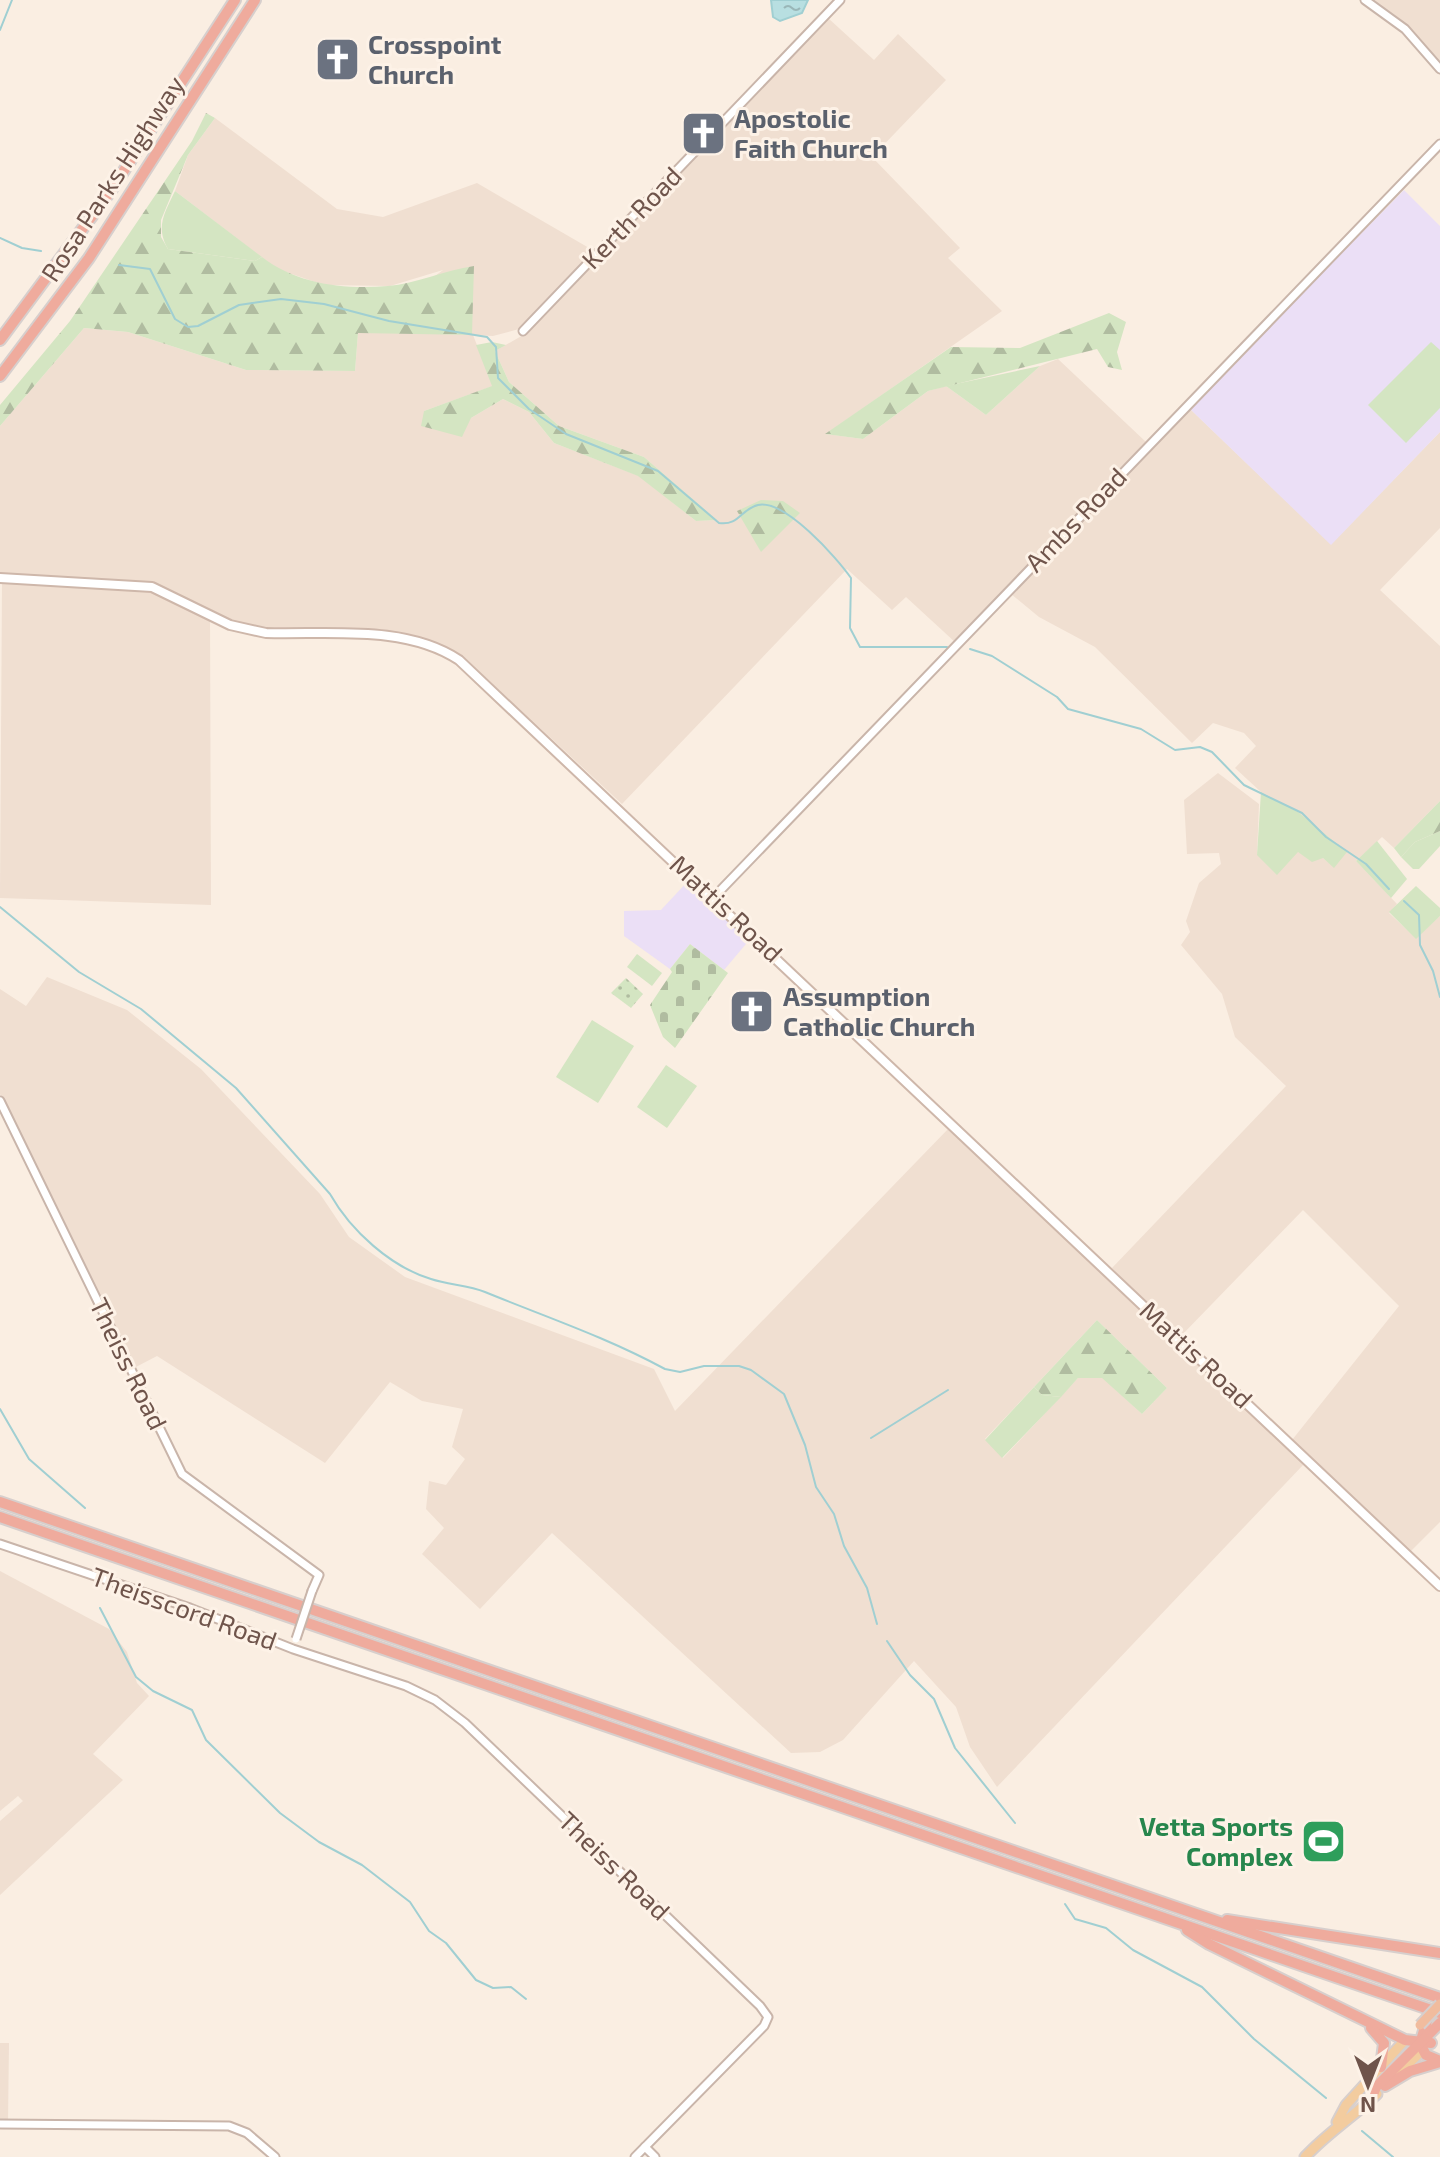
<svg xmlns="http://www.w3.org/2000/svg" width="1440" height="2157" font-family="'Exo 2',sans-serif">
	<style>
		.residential { fill: #f0dfd1; fill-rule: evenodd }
		.education { fill: #ebdff6 }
		.grass { fill: #d4e5c2 }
		.forest { fill: url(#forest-firs) }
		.cemetery { fill: url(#cemetery-stones) }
		.park { fill: url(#park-dots) }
		.water { fill: url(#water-ripples); stroke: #a0cfd2; stroke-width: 2 }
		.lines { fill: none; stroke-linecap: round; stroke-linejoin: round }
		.stream { stroke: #a0cfd2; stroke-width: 2 }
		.tertiary-casing { stroke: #c9b5aa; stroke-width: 11 }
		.secondary-casing { stroke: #ceb7aa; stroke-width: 12 }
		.primary-casing { stroke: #d7cfcd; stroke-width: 13 }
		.motorway-casing { stroke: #d7cfcd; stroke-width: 14 }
		.tertiary { stroke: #fff; stroke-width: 7 }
		.secondary { stroke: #fff; stroke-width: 8 }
		.primary { stroke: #f3cc9f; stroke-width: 9 }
		.motorway { stroke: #efab9d; stroke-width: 10 }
		.tertiary-bridge-casing { stroke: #c9b5aa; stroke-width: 11; stroke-linecap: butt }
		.trunk-bridge-casing { stroke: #d7cfcd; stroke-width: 13; stroke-linecap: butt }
		.tertiary-bridge { stroke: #fff; stroke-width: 7 }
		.trunk-bridge { stroke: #f1bc9e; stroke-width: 9 }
		.labels { text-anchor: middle; stroke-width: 6; stroke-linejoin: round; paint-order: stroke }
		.worship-label { font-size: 26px; font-weight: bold; fill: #5b616d; stroke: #fdf2e7; text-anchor: start }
		.street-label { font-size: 26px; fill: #6f544b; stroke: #fdf2e7 }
		.leisure-label { font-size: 26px; font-weight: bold; fill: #27864d; stroke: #fdf2e7; text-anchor: end }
	</style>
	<defs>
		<pattern id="forest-firs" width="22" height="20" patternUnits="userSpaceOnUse" patternTransform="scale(2)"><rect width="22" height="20" fill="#d4e5c2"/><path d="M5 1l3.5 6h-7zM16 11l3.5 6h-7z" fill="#b0bca0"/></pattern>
		<pattern id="cemetery-stones" width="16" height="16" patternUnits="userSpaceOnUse" patternTransform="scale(2)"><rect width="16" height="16" fill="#d4e5c2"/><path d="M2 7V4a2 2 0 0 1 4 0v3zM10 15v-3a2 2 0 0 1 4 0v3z" fill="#b0bca0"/></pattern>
		<pattern id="park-dots" width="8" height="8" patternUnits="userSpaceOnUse" patternTransform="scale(2)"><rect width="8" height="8" fill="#d4e5c2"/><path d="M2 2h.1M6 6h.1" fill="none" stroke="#b0bca0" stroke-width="1.8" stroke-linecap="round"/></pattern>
		<pattern id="water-ripples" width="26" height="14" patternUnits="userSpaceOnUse" patternTransform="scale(2)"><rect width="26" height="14" fill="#b8dfe1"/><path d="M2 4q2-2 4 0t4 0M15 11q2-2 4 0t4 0" fill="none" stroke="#9ab7b8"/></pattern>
	</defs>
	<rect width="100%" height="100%" fill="#faeee2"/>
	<!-- residential -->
	<g class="residential">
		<polygon points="1371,0 1440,0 1440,60 1437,62 1395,15"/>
		<polygon points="828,18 874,60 898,34 946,80 872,157 960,248 948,258 1002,311 826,434 863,439 928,391 946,386 986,415 1040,366 1058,359 1146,442 1103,485 1109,490 1189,408 1331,544 1440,432 1440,528 1380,590 1440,646 1440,801 1394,848 1382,837 1356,861 1397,904 1389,913 1416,938 1440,916 1440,1522 1410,1552 1292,1440 1399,1306 1303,1210 1181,1336 1112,1268 1286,1086 1235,1037 1222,994 1181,945 1190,932 1186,921 1199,883 1221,864 1219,853 1187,854 1184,800 1218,773 1259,804 1257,855 1298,852 1323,858 1330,864 1298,812 1261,792 1235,768 1256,746 1244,733 1213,723 1192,743 1095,647 1039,617 1005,589 956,643 906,597 892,610 847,569 622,804 469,662 432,641 396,633 251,627 225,620 150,583 0,575 0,426 84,328 128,332 246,370 355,371 358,333 443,270 390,286 324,285 277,269 175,191 188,155 215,118 337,209 383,217 477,183 596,252 519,329 493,336 473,335 493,386 424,411 471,418 503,399 529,412 554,443 639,476 696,521 716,520 644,457 559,426 509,382 495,351 525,334"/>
		<polygon points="2,583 147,591 169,597 210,620 211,905 0,898"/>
		<path d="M47 977 127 1010 201 1069 320 1194 349 1237 405 1277 654 1369 675 1411 949 1128 1304 1464 997 1787 970 1747 956 1707 914 1661 843 1740 820 1752 791 1753 552 1533 480 1609 422 1554 444 1528 426 1509 429 1481 446 1485 465 1459 452 1447 463 1409 422 1401 390 1382 325 1463 157 1356 134 1368 0 1094V989L26 1006ZM1097 1320 1167 1388 1142 1414 1102 1377 1078 1378 1003 1458 985 1439Z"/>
		<polygon points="0,1571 109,1629 127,1652 137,1683 149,1696 93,1754 123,1780 0,1895 0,1821 23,1801 18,1796 0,1811"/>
		<polygon points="0,2043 9,2043 8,2121 0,2121"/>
	</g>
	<!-- education -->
	<g class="education">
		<polygon points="1404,190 1440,226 1440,432 1331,545 1189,408"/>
		<polygon points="689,880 751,938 724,970 690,944 670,969 624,936 624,911 661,910"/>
	</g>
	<!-- grass -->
	<g class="grass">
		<path d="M175 191 262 257 255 261 168 249C155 227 165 212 175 191Z"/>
		<polygon points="1431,342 1440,350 1440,408 1406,443 1368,405"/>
		<polygon points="1040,366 986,415 946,386"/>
		<polygon points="1261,792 1298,812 1347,852 1334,868 1323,858 1312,862 1298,852 1277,875 1257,855"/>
		<polygon points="1440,831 1440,846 1419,869 1413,869 1401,857 1415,842"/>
		<polygon points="1377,841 1407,879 1391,898 1356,861"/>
		<polygon points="1416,886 1440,908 1440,916 1416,939 1389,912"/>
		<polygon points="637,954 662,973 652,986 627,967"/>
		<polygon points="592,1020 634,1046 598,1103 556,1077"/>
		<polygon points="666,1065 697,1086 667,1128 637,1107"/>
		<polygon points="1034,1387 1042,1395 1061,1397 1002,1458 985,1440"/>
	</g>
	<!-- forest -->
	<g class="forest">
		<path d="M206 113 215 118 188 155 161 220V237L168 249 255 261 262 257C297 284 344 290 388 286 416 284 445 270 474 266L472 335 358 333 355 371 246 370 128 332 84 328 0 426V405L70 321 192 141Z"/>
		<polygon points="1109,313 1126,322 1117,352 1122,370 1108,367 1097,349 928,391 863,439 825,434 951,347 1020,348"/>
		<polygon points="492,342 506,345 495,351 509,382 559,426 644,457 717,520 696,521 638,476 554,443 529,412 503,399 471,418 462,437 421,426 424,411 492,386 476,345"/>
		<polygon points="761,500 783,501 800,513 761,552 737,511"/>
		<polygon points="1440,801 1440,831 1415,842 1401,857 1394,848"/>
		<polygon points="1097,1320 1167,1388 1142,1414 1102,1378 1078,1378 1061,1397 1042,1395 1034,1387"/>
	</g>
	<!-- cemetery -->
	<polygon class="cemetery" points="690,944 728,973 675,1048 663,1037 650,1005 672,972 670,969"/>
	<!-- park -->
	<polygon class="park" points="626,978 643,994 631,1008 611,993"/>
	<!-- water -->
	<polygon class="water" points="771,0 808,0 802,13 780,21 773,17"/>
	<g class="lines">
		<!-- stream -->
		<g class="stream">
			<polyline points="0,30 12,0"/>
			<polyline points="0,238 22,248 41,251"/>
			<path d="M119 265 150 269 175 319 188 327 198 326 239 305 281 299 324 304 389 321 487 337 496 347 498 378 529 409 566 434 658 471 719 523C739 526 741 509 758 505 785 499 837 558 851 578L850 628 860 647H947"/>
			<polyline points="970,649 992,656 1057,697 1068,709 1141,729 1175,750 1200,747 1212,752 1244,785 1302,813 1326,837 1366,864 1389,889"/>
			<polyline points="1404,901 1419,915 1420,945 1433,971 1440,997"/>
			<path d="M0 907 79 972 141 1009 236 1088 330 1194C351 1231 391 1267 431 1279 449 1285 468 1285 485 1292 546 1317 606 1337 665 1369L680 1372 704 1366H739L751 1370 784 1394 805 1445 816 1487 834 1514 844 1546 867 1588 877 1624"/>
			<polyline points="0,1409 29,1459 85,1508"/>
			<polyline points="871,1438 948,1390"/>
			<polyline points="100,1608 136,1677 153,1691 192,1710 206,1740 280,1813 319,1842 362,1865 410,1902 429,1931 446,1943 476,1980 493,1988 511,1987 526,1999"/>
			<polyline points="887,1641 910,1675 934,1699 955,1748 1015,1823"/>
			<polyline points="1065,1904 1075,1919 1106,1928 1133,1950 1202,1987 1254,2039 1326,2098"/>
			<polyline points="1362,2131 1393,2157"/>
		</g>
		<defs>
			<g id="tertiary">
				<polyline points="1365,0 1405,29 1440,69"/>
				<polyline points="523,331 840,0"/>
				<polyline points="714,897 1440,144"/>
				<polyline points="0,1101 182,1474 319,1575 312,1591"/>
				<polyline points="0,1544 190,1608 293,1649 406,1686 435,1700 465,1723 760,2006 768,2017 764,2026 635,2157"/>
				<polyline points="0,2124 229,2126 247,2133 275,2157"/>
				<polyline points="645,2147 655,2157"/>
			</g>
			<path id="secondary" d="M0 578 152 587 230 625 266 633C327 635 405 624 459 660L1440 1586"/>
			<g id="primary">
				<polyline points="1393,2078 1422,2051"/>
				<polyline points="1337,2122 1346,2105 1405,2040"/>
				<path d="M1305 2157C1327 2133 1353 2117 1377 2094"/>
			</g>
			<g id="motorway">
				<polyline points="0,340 112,189 235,0"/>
				<polyline points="0,376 89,258 255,0"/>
				<polyline points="0,1502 1440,1998"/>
				<polyline points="0,1517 1440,2013"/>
				<polyline points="1227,1920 1440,1953"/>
				<polyline points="1187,1930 1209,1944 1405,2040 1431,2043"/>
				<polyline points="1428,2017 1420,2044 1426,2055 1440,2061"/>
				<polyline points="1371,2028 1384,2043 1381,2067"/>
				<polyline points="1385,2086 1410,2071 1440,2062"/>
				<polyline points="1371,2099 1376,2087 1440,2023"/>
			</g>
		</defs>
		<!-- tertiary casing -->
		<use href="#tertiary" class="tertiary-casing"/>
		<!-- secondary casing -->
		<use href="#secondary" class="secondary-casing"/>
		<!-- primary casing -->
		<use href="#primary" class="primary-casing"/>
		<!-- motorway casing -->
		<use href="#motorway" class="motorway-casing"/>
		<!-- tertiary -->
		<use href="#tertiary" class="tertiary"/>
		<!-- secondary -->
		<use href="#secondary" class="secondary"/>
		<!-- primary -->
		<use href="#primary" class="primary"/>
		<!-- motorway -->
		<use href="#motorway" class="motorway"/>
		<defs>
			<polyline id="tertiary-bridge" points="296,1639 312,1591"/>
			<polyline id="trunk-bridge" points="1420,2025 1440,2004"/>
		</defs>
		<!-- tertiary-bridge casing -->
		<use href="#tertiary-bridge" class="tertiary-bridge-casing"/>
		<!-- trunk-bridge casing -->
		<use href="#trunk-bridge" class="trunk-bridge-casing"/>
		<!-- tertiary-bridge -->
		<use href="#tertiary-bridge" class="tertiary-bridge"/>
		<!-- trunk-bridge -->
		<use href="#trunk-bridge" class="trunk-bridge"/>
	</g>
	<!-- icons -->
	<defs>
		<symbol id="church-square" viewBox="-11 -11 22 22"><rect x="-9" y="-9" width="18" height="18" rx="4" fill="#6b7280" stroke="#fdf2e7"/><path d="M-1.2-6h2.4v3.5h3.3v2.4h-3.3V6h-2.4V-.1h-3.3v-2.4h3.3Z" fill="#fff"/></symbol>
		<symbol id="stadium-square" viewBox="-11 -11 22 22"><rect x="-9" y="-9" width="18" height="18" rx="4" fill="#2e9e5b" stroke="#fdf2e7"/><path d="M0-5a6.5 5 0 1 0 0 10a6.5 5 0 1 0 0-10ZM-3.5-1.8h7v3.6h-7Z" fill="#fff"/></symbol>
	</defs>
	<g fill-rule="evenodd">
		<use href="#church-square" x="312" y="34" width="51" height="51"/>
		<use href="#church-square" x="678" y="108" width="51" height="51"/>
		<use href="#church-square" x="726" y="986" width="51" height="51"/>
		<use href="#stadium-square" x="1298" y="1816" width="51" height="51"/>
	</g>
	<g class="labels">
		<!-- worship labels -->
		<g class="worship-label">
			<text x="368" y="54">Crosspoint<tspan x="368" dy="30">Church</tspan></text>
			<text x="734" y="128">Apostolic<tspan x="734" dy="30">Faith Church</tspan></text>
			<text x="783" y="1006">Assumption<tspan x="783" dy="30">Catholic Church</tspan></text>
		</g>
		<!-- street labels -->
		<g class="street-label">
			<text transform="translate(113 179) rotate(-57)" y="9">Rosa Parks Highway</text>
			<text transform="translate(632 218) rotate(-46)" y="9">Kerth Road</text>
			<text transform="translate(1076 520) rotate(-46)" y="9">Ambs Road</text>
			<text transform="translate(726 909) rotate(43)" y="9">Mattis Road</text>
			<text transform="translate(1196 1355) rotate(43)" y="9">Mattis Road</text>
			<text transform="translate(128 1364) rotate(64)" y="9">Theiss Road</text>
			<text transform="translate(184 1609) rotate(20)" y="9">Theisscord Road</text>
			<text transform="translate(614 1866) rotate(44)" y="9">Theiss Road</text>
		</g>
		<!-- leisure labels -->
		<g class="leisure-label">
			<text x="1293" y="1836">Vetta Sports<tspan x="1293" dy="30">Complex</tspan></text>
		</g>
	</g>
	<!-- north arrow -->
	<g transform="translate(1368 2085) rotate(180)" stroke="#fdf2e7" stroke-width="6" paint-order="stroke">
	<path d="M0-6L14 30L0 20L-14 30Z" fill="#6f544b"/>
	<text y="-12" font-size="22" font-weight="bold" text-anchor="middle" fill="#6f544b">N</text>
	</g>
</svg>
